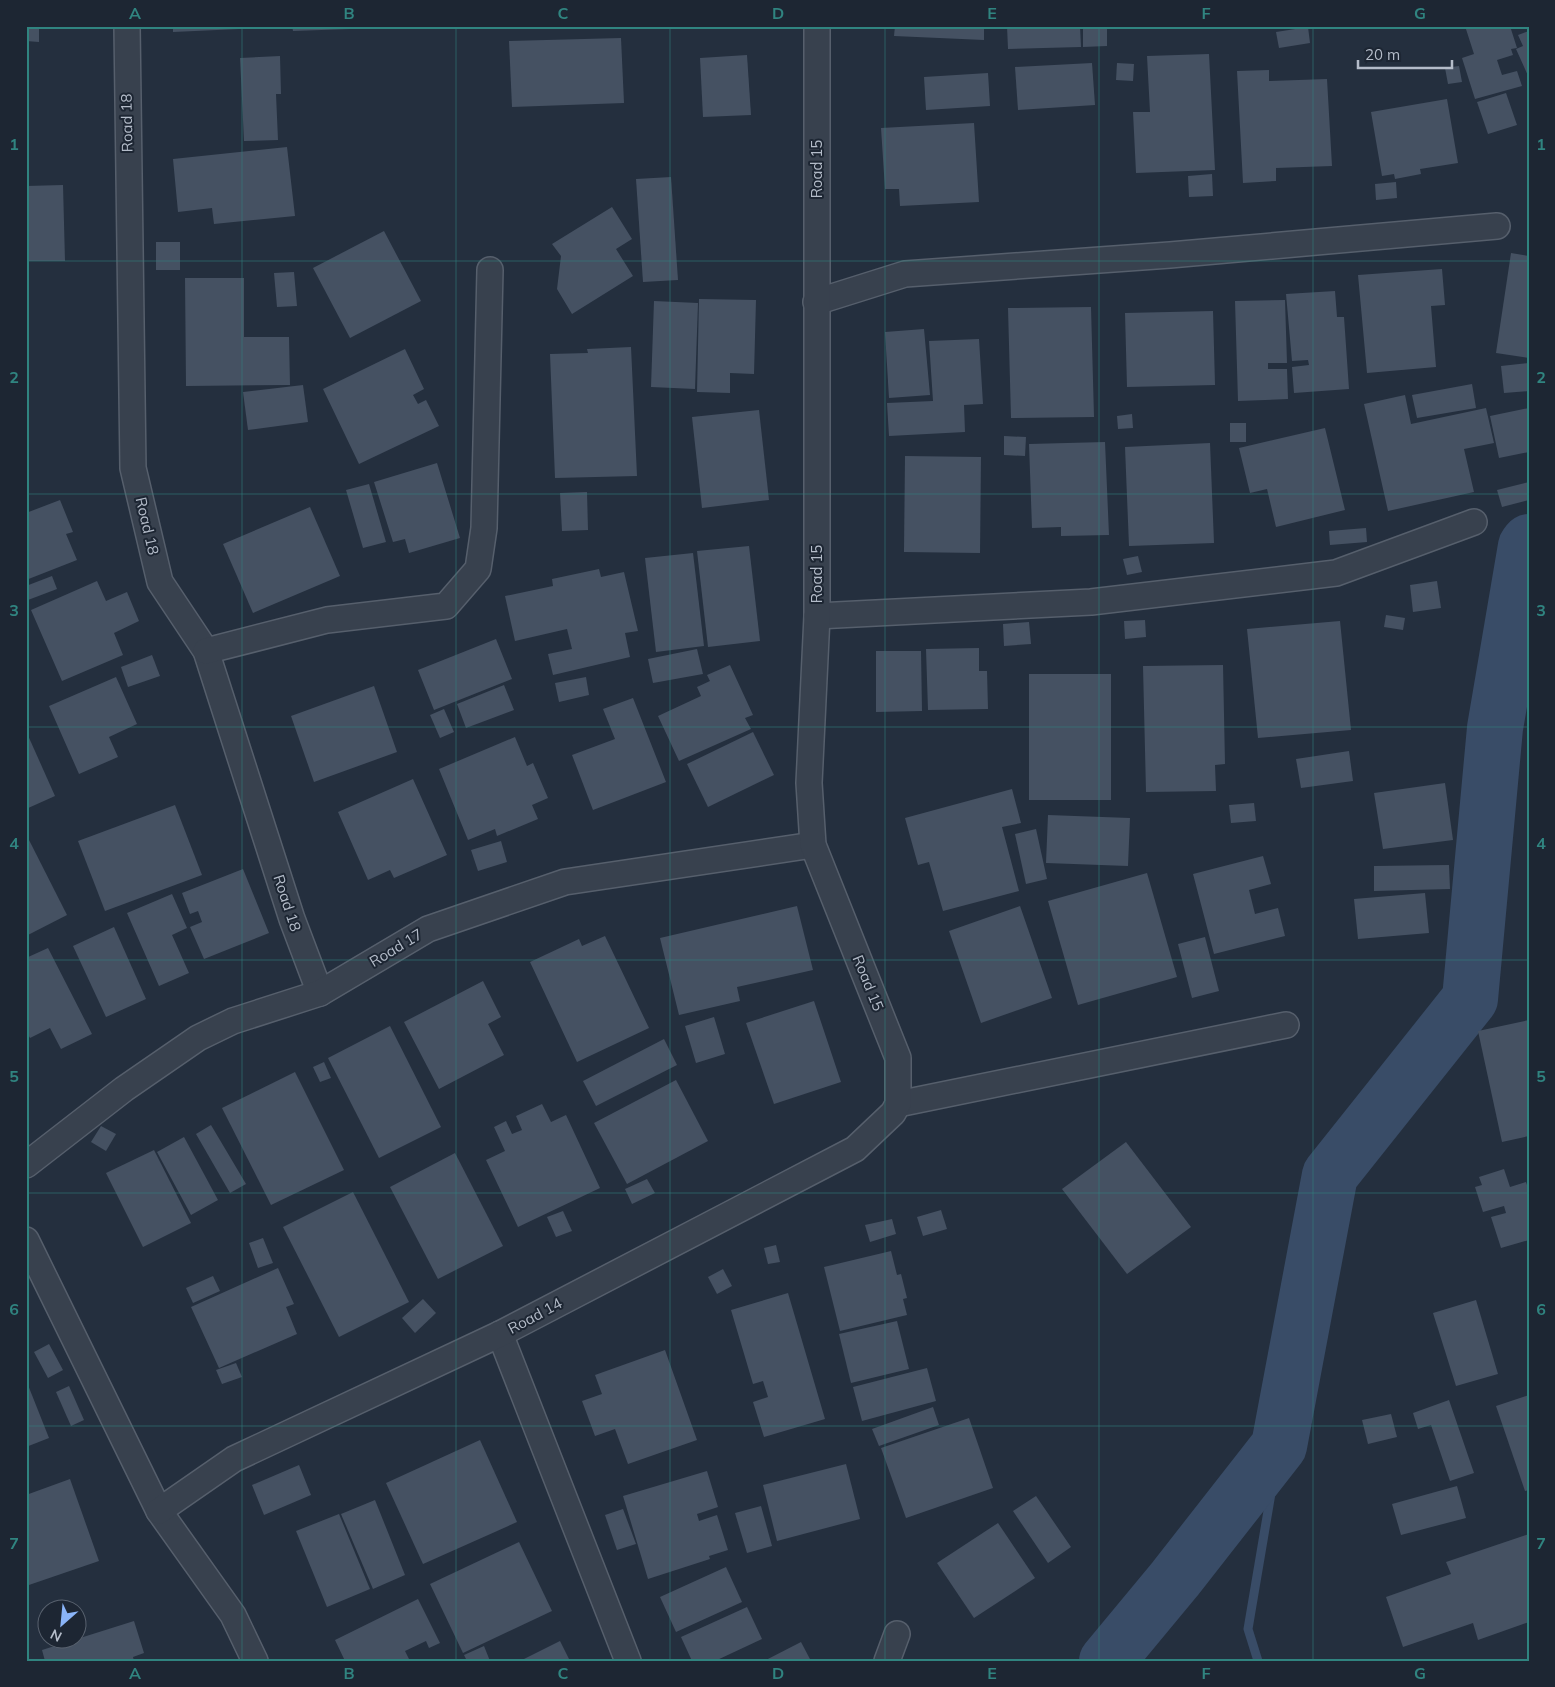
<svg xmlns="http://www.w3.org/2000/svg" width="1555" height="1687" font-family="Mulish,sans-serif">
	<style>
		.lines { fill: none; stroke-linecap: round; stroke-linejoin: round }
		.stream { stroke: #394c67; stroke-width: 9 }
		.river { stroke: #394c67; stroke-width: 56 }
		.building { fill: #455162 }
		.minor-casing { stroke: #565f6c; stroke-width: 28 }
		.minor { stroke: #38414e; stroke-width: 25 }
		.grid { fill: none; stroke: #308480; stroke-width: 1; stroke-opacity: 0.55 }
		.labels { text-anchor: middle; stroke-width: 4; stroke-linejoin: round; paint-order: stroke }
		.street-label { font-size: 15px; fill: #b4bcc9; stroke: #1d2633 }
		.neatline { fill: none; stroke: #308480; stroke-width: 2 }
		.grid-label { font-size: 16px; text-anchor: middle; font-weight: bold; fill: #308480 }
	</style>
	<rect width="100%" height="100%" fill="#242f3e"/>
	<g class="lines">
		<!-- stream -->
		<polyline class="stream" points="1258,1661 1248,1629 1279,1446"/>
		<!-- river -->
		<polyline class="river" points="1107,1661 1175,1579 1279,1446 1330,1175 1470,999 1495,728 1526,546 1529,542"/>
	</g>
	<!-- building -->
	<g class="building">
		<polygon points="26,26 39,26 39,42 26,41"/>
		<polygon points="173,26 262,26 262,28 173,32"/>
		<polygon points="292,26 378,26 379,28 293,31"/>
		<polygon points="895,26 984,26 984,40 894,36"/>
		<polygon points="1007,26 1080,26 1081,47 1008,49"/>
		<polygon points="1083,26 1107,26 1107,46 1083,47"/>
		<polygon points="1465,26 1510,26 1517,48 1511,49 1513,55 1497,60 1502,75 1517,71 1522,86 1475,99 1462,58 1474,54"/>
		<polygon points="1308,27 1310,43 1279,48 1276,32"/>
		<polygon points="1529,31 1529,78 1516,49 1523,46 1518,35"/>
		<polygon points="621,38 624,103 512,107 509,41"/>
		<polygon points="1209,54 1215,170 1136,173 1133,112 1150,112 1147,56"/>
		<polygon points="747,55 751,115 703,117 700,58"/>
		<polygon points="280,56 281,94 276,94 278,140 244,141 240,58"/>
		<polygon points="1092,63 1095,105 1018,110 1015,67"/>
		<polygon points="1117,63 1134,64 1133,81 1116,80"/>
		<polygon points="1459,66 1462,82 1448,84 1445,68"/>
		<polygon points="1269,70 1269,81 1327,79 1332,166 1276,168 1276,181 1243,183 1237,71"/>
		<polygon points="988,73 990,106 926,110 924,77"/>
		<polygon points="1506,93 1517,125 1488,134 1477,102"/>
		<polygon points="1447,99 1458,163 1420,169 1421,174 1395,179 1394,174 1382,176 1371,112"/>
		<polygon points="974,123 979,202 900,206 899,189 885,189 881,128"/>
		<polygon points="287,147 295,216 214,224 212,208 178,212 173,159"/>
		<polygon points="1212,174 1213,196 1189,197 1188,176"/>
		<polygon points="671,177 678,280 643,282 636,179"/>
		<polygon points="1396,182 1397,198 1376,200 1375,184"/>
		<polygon points="63,185 65,261 26,261 26,186"/>
		<polygon points="612,207 632,239 616,249 633,276 572,314 557,289 561,256 552,244"/>
		<polygon points="384,231 421,301 350,338 313,268"/>
		<rect x="156" y="242" width="24" height="28"/>
		<polygon points="1511,253 1529,256 1529,358 1496,353"/>
		<polygon points="1442,269 1445,305 1431,306 1436,367 1367,373 1358,275"/>
		<polygon points="294,272 297,306 277,307 274,273"/>
		<polygon points="185,278 244,278 244,337 289,337 290,385 186,386"/>
		<polygon points="1335,291 1337,317 1344,317 1349,389 1294,393 1292,367 1309,365 1308,360 1292,361 1286,294"/>
		<polygon points="699,299 756,300 754,374 730,373 730,393 697,392"/>
		<polygon points="1285,300 1287,363 1268,363 1268,369 1287,369 1288,399 1238,401 1235,301"/>
		<polygon points="654,301 698,303 695,389 651,387"/>
		<polygon points="1091,307 1094,417 1011,418 1008,308"/>
		<polygon points="1213,311 1215,385 1127,387 1125,313"/>
		<polygon points="924,329 930,395 889,398 885,332"/>
		<polygon points="979,339 983,404 964,405 965,432 889,436 887,403 933,401 929,341"/>
		<polygon points="631,347 637,476 555,478 550,354 588,353 587,349"/>
		<polygon points="405,349 424,389 413,395 418,404 426,400 439,426 359,464 323,389"/>
		<polygon points="1529,363 1529,391 1504,393 1501,366"/>
		<polygon points="1472,384 1476,408 1417,418 1412,395"/>
		<polygon points="303,385 308,422 248,430 243,392"/>
		<polygon points="1405,395 1411,424 1486,408 1494,443 1464,449 1474,492 1388,511 1364,404"/>
		<polygon points="1529,408 1529,452 1499,458 1490,416"/>
		<polygon points="759,410 769,500 702,508 692,417"/>
		<polygon points="1132,414 1133,428 1118,429 1117,416"/>
		<rect x="1230" y="423" width="16" height="19"/>
		<polygon points="1325,428 1345,510 1276,527 1267,489 1250,493 1239,448"/>
		<polygon points="1004,436 1026,437 1025,456 1004,455"/>
		<polygon points="1105,442 1109,535 1061,536 1061,527 1032,528 1029,444"/>
		<polygon points="1210,443 1214,543 1129,546 1125,447"/>
		<polygon points="905,456 981,457 980,553 904,552"/>
		<polygon points="437,463 460,538 409,553 405,539 393,542 374,482"/>
		<polygon points="1529,482 1529,500 1502,507 1497,490"/>
		<polygon points="369,484 386,542 363,548 346,490"/>
		<polygon points="587,492 588,530 562,531 560,493"/>
		<polygon points="60,500 73,532 66,534 77,560 26,580 26,513"/>
		<polygon points="310,507 340,576 253,613 223,544"/>
		<polygon points="1366,528 1367,542 1330,545 1329,531"/>
		<polygon points="749,546 760,641 708,647 697,551"/>
		<polygon points="693,553 704,646 656,652 645,558"/>
		<polygon points="1138,556 1142,572 1127,575 1123,559"/>
		<polygon points="599,569 601,577 624,572 638,631 625,633 630,657 553,675 548,654 572,649 567,629 515,641 505,596 553,586 552,579"/>
		<polygon points="52,576 57,589 28,600 26,586"/>
		<polygon points="97,581 106,601 127,592 139,621 114,633 123,655 62,681 31,610"/>
		<polygon points="1437,581 1441,608 1413,612 1410,585"/>
		<polygon points="1386,615 1405,618 1403,630 1384,627"/>
		<polygon points="1145,620 1146,637 1125,639 1124,621"/>
		<polygon points="1340,621 1351,730 1258,738 1247,629"/>
		<polygon points="1029,622 1031,644 1004,646 1003,624"/>
		<polygon points="496,639 512,679 434,710 418,670"/>
		<polygon points="979,648 979,671 987,671 988,709 928,710 926,649"/>
		<polygon points="697,649 703,674 653,683 648,659"/>
		<polygon points="876,651 921,651 922,711 876,712"/>
		<polygon points="152,655 160,676 128,687 121,667"/>
		<polygon points="730,665 753,715 745,718 751,729 679,761 658,716 701,696 697,687 710,681 707,675"/>
		<polygon points="1223,665 1225,764 1215,765 1216,791 1146,792 1143,666"/>
		<rect x="1029" y="674" width="82" height="126"/>
		<polygon points="116,677 137,724 109,737 118,757 79,774 49,706"/>
		<polygon points="586,677 589,695 559,702 555,683"/>
		<polygon points="504,685 514,710 466,728 457,704"/>
		<polygon points="374,686 397,752 314,782 291,716"/>
		<polygon points="633,698 666,782 593,810 572,755 615,739 603,709"/>
		<polygon points="444,709 454,732 440,738 430,715"/>
		<polygon points="26,731 55,796 26,809"/>
		<polygon points="753,732 774,775 708,807 687,764"/>
		<polygon points="515,737 527,766 533,763 548,798 532,805 538,819 497,836 495,829 468,840 439,769"/>
		<polygon points="1349,751 1353,781 1301,788 1296,759"/>
		<polygon points="413,779 447,855 394,878 390,870 368,880 338,812"/>
		<polygon points="1445,783 1453,840 1383,849 1374,793"/>
		<polygon points="1012,789 1021,823 1002,827 1019,891 943,911 929,862 918,865 905,818"/>
		<polygon points="1254,803 1256,821 1231,823 1229,805"/>
		<polygon points="175,805 202,875 105,911 78,841"/>
		<polygon points="1048,815 1130,818 1128,866 1046,863"/>
		<polygon points="1036,829 1047,879 1026,884 1015,834"/>
		<polygon points="29,840 67,915 26,936 26,842"/>
		<polygon points="501,841 507,862 478,871 471,850"/>
		<polygon points="1263,856 1271,884 1249,890 1255,914 1278,908 1285,936 1214,954 1193,874"/>
		<polygon points="1449,865 1450,889 1374,891 1374,866"/>
		<polygon points="243,869 269,933 204,959 190,927 202,922 198,911 190,914 182,893"/>
		<polygon points="1147,873 1177,977 1078,1005 1048,901"/>
		<polygon points="1425,893 1429,933 1358,939 1354,899"/>
		<polygon points="172,894 187,928 172,935 189,973 159,986 127,913"/>
		<polygon points="797,906 813,970 737,987 740,1001 679,1015 660,938"/>
		<polygon points="1020,906 1052,998 981,1023 949,931"/>
		<polygon points="114,927 146,999 106,1017 73,946"/>
		<polygon points="605,936 649,1028 577,1062 530,962 579,939 582,946"/>
		<polygon points="1205,937 1219,991 1192,998 1178,944"/>
		<polygon points="48,948 92,1034 61,1049 50,1028 30,1038 26,1031 26,958"/>
		<polygon points="483,981 501,1017 488,1024 504,1055 439,1089 404,1022"/>
		<polygon points="814,1001 841,1082 774,1104 746,1023"/>
		<polygon points="714,1017 725,1054 696,1063 685,1026"/>
		<polygon points="1529,1020 1529,1136 1502,1142 1478,1031"/>
		<polygon points="390,1026 441,1127 379,1158 328,1058"/>
		<polygon points="664,1039 677,1065 596,1106 583,1081"/>
		<polygon points="324,1062 331,1078 320,1082 313,1067"/>
		<polygon points="295,1072 344,1170 271,1205 222,1108"/>
		<polygon points="676,1080 708,1141 627,1184 594,1123"/>
		<polygon points="542,1104 551,1122 566,1115 600,1188 518,1227 486,1160 505,1151 494,1127 506,1121 512,1134 522,1130 516,1116"/>
		<polygon points="211,1125 246,1184 230,1193 196,1134"/>
		<polygon points="101,1126 116,1134 106,1151 91,1142"/>
		<polygon points="184,1137 218,1200 191,1215 157,1152"/>
		<polygon points="1126,1142 1191,1227 1127,1274 1062,1189"/>
		<polygon points="154,1150 191,1223 143,1247 106,1173"/>
		<polygon points="455,1153 503,1246 438,1279 390,1187"/>
		<polygon points="1504,1169 1510,1187 1526,1182 1529,1191 1529,1240 1501,1248 1491,1217 1506,1213 1504,1206 1483,1212 1475,1187 1482,1185 1479,1177"/>
		<polygon points="647,1179 655,1193 632,1204 625,1189"/>
		<polygon points="353,1192 409,1302 339,1337 283,1227"/>
		<polygon points="941,1210 947,1229 923,1236 917,1217"/>
		<polygon points="563,1211 572,1231 556,1237 547,1217"/>
		<polygon points="892,1219 896,1234 870,1242 865,1225"/>
		<polygon points="263,1238 273,1263 258,1268 249,1243"/>
		<polygon points="776,1245 780,1262 768,1264 764,1248"/>
		<polygon points="891,1251 897,1275 901,1274 907,1298 903,1299 907,1315 840,1331 824,1267"/>
		<polygon points="278,1268 294,1304 286,1307 297,1334 219,1368 191,1307"/>
		<polygon points="723,1269 732,1286 717,1294 708,1277"/>
		<polygon points="213,1276 220,1291 193,1303 186,1288"/>
		<polygon points="788,1293 825,1419 764,1437 753,1402 768,1397 763,1381 753,1384 731,1310"/>
		<polygon points="423,1299 436,1313 415,1333 402,1318"/>
		<polygon points="1476,1300 1498,1374 1456,1386 1433,1313"/>
		<polygon points="897,1321 909,1369 851,1383 839,1334"/>
		<polygon points="49,1344 63,1370 48,1378 34,1352"/>
		<polygon points="665,1350 697,1440 628,1464 615,1429 595,1436 582,1401 602,1394 595,1375"/>
		<polygon points="236,1363 242,1377 222,1384 216,1370"/>
		<polygon points="927,1368 936,1401 862,1421 853,1387"/>
		<polygon points="26,1380 49,1438 26,1447"/>
		<polygon points="69,1386 84,1420 71,1426 56,1392"/>
		<polygon points="1529,1395 1529,1490 1525,1491 1496,1406"/>
		<polygon points="1449,1400 1474,1473 1450,1481 1431,1425 1418,1429 1413,1413"/>
		<polygon points="933,1407 939,1425 879,1446 872,1429"/>
		<polygon points="1391,1414 1397,1437 1368,1444 1362,1420"/>
		<polygon points="969,1418 993,1488 906,1518 881,1448"/>
		<polygon points="480,1440 517,1522 423,1564 386,1483"/>
		<polygon points="846,1464 860,1519 777,1541 763,1485"/>
		<polygon points="299,1465 311,1495 264,1515 252,1485"/>
		<polygon points="707,1471 718,1507 697,1514 699,1521 717,1515 728,1550 709,1556 710,1559 648,1579 623,1496"/>
		<polygon points="70,1479 99,1561 26,1586 26,1495"/>
		<polygon points="1457,1486 1466,1518 1401,1535 1392,1504"/>
		<polygon points="1036,1496 1071,1547 1048,1563 1013,1511"/>
		<polygon points="375,1500 405,1575 373,1589 341,1514"/>
		<polygon points="761,1506 772,1546 747,1553 735,1513"/>
		<polygon points="623,1509 636,1544 617,1550 605,1515"/>
		<polygon points="339,1514 370,1589 327,1607 296,1531"/>
		<polygon points="998,1523 1035,1578 974,1618 937,1563"/>
		<polygon points="1529,1534 1529,1622 1478,1640 1473,1623 1403,1647 1386,1597 1451,1574 1446,1562"/>
		<polygon points="519,1542 552,1611 463,1653 430,1584"/>
		<polygon points="726,1567 742,1602 676,1632 660,1597"/>
		<polygon points="418,1599 440,1643 429,1648 426,1641 405,1651 410,1661 345,1661 335,1640"/>
		<polygon points="747,1607 762,1639 715,1661 692,1661 681,1637"/>
		<polygon points="134,1621 144,1653 133,1657 134,1661 45,1661 42,1650"/>
		<polygon points="560,1641 570,1661 520,1661"/>
		<polygon points="801,1642 811,1661 764,1661"/>
		<polygon points="484,1646 490,1661 467,1661 464,1655"/>
	</g>
	<g class="lines">
		<defs>
			<g id="minor">
				<polyline points="127,26 133,468 160,582 206,651 292,919 320,993"/>
				<polyline points="816,302 905,274 1170,255 1497,226"/>
				<polyline points="817,616 1091,602 1336,573 1474,522"/>
				<polyline points="206,651 327,620 446,606 478,569 484,528 490,270"/>
				<polyline points="898,1104 1286,1025"/>
				<polyline points="26,1165 124,1089 198,1038 233,1021 320,993 428,929 565,882 813,845"/>
				<polyline points="26,1240 159,1511 233,1615 255,1661"/>
				<polyline points="500,1334 628,1661"/>
				<polyline points="159,1511 234,1459 500,1334 855,1149 893,1113 898,1104 898,1058 813,845 809,783 817,616 817,26"/>
				<polyline points="887,1661 897,1634"/>
			</g>
		</defs>
		<!-- minor casing -->
		<use href="#minor" class="minor-casing"/>
		<!-- minor -->
		<use href="#minor" class="minor"/>
	</g>
	<!-- grid -->
	<path class="grid" d="M242 26V1661M456 26V1661M670 26V1661M885 26V1661M1099 26V1661M1313 26V1661M26 261H1529M26 494H1529M26 727H1529M26 960H1529M26 1193H1529M26 1426H1529"/>
	<g class="labels">
		<!-- street labels -->
		<g class="street-label">
			<text transform="translate(127 123) rotate(-91)" y="5">Road 18</text>
			<text transform="translate(817 169) rotate(-90)" y="5">Road 15</text>
			<text transform="translate(147 526) rotate(77)" y="5">Road 18</text>
			<text transform="translate(817 574) rotate(-90)" y="5">Road 15</text>
			<text transform="translate(287 903) rotate(72)" y="5">Road 18</text>
			<text transform="translate(396 948) rotate(-31)" y="5">Road 17</text>
			<text transform="translate(868 983) rotate(68)" y="5">Road 15</text>
			<text transform="translate(535 1316) rotate(-28)" y="5">Road 14</text>
		</g>
	</g>
	<!-- border -->
	<rect width="1555" height="1687" fill="none" stroke="#1d2633" stroke-width="55"/>
	<!-- north arrow -->
	<g transform="translate(62 1624) rotate(207)"><circle r="24" fill="#1d2633" stroke="#59626f"/>
	<path d="M0-4L9 19L0 12L-9 19Z" fill="#8ab4f8"/>
	<text y="-8" font-size="14" font-weight="bold" text-anchor="middle" fill="#b4bcc9">N</text>
	</g>
	<!-- scale -->
	<path d="M1358 60v8h94v-8" fill="none" stroke="#b4bcc9" stroke-width="2.5"/>
	<text x="1365" y="60" font-size="15" fill="#b4bcc9" stroke="#1d2633" stroke-width="4" paint-order="stroke">20 m</text>
	<rect x="28" y="28" width="1500" height="1632" class="neatline"/>
	<g class="grid-label">
		<text x="135" y="19">A</text>
		<text x="349" y="19">B</text>
		<text x="563" y="19">C</text>
		<text x="778" y="19">D</text>
		<text x="992" y="19">E</text>
		<text x="1206" y="19">F</text>
		<text x="1420" y="19">G</text>
		<text x="14" y="150">1</text>
		<text x="1541" y="150">1</text>
		<text x="14" y="383">2</text>
		<text x="1541" y="383">2</text>
		<text x="14" y="616">3</text>
		<text x="1541" y="616">3</text>
		<text x="14" y="849">4</text>
		<text x="1541" y="849">4</text>
		<text x="14" y="1082">5</text>
		<text x="1541" y="1082">5</text>
		<text x="14" y="1315">6</text>
		<text x="1541" y="1315">6</text>
		<text x="14" y="1549">7</text>
		<text x="1541" y="1549">7</text>
		<text x="135" y="1679">A</text>
		<text x="349" y="1679">B</text>
		<text x="563" y="1679">C</text>
		<text x="778" y="1679">D</text>
		<text x="992" y="1679">E</text>
		<text x="1206" y="1679">F</text>
		<text x="1420" y="1679">G</text>
	</g>
</svg>
